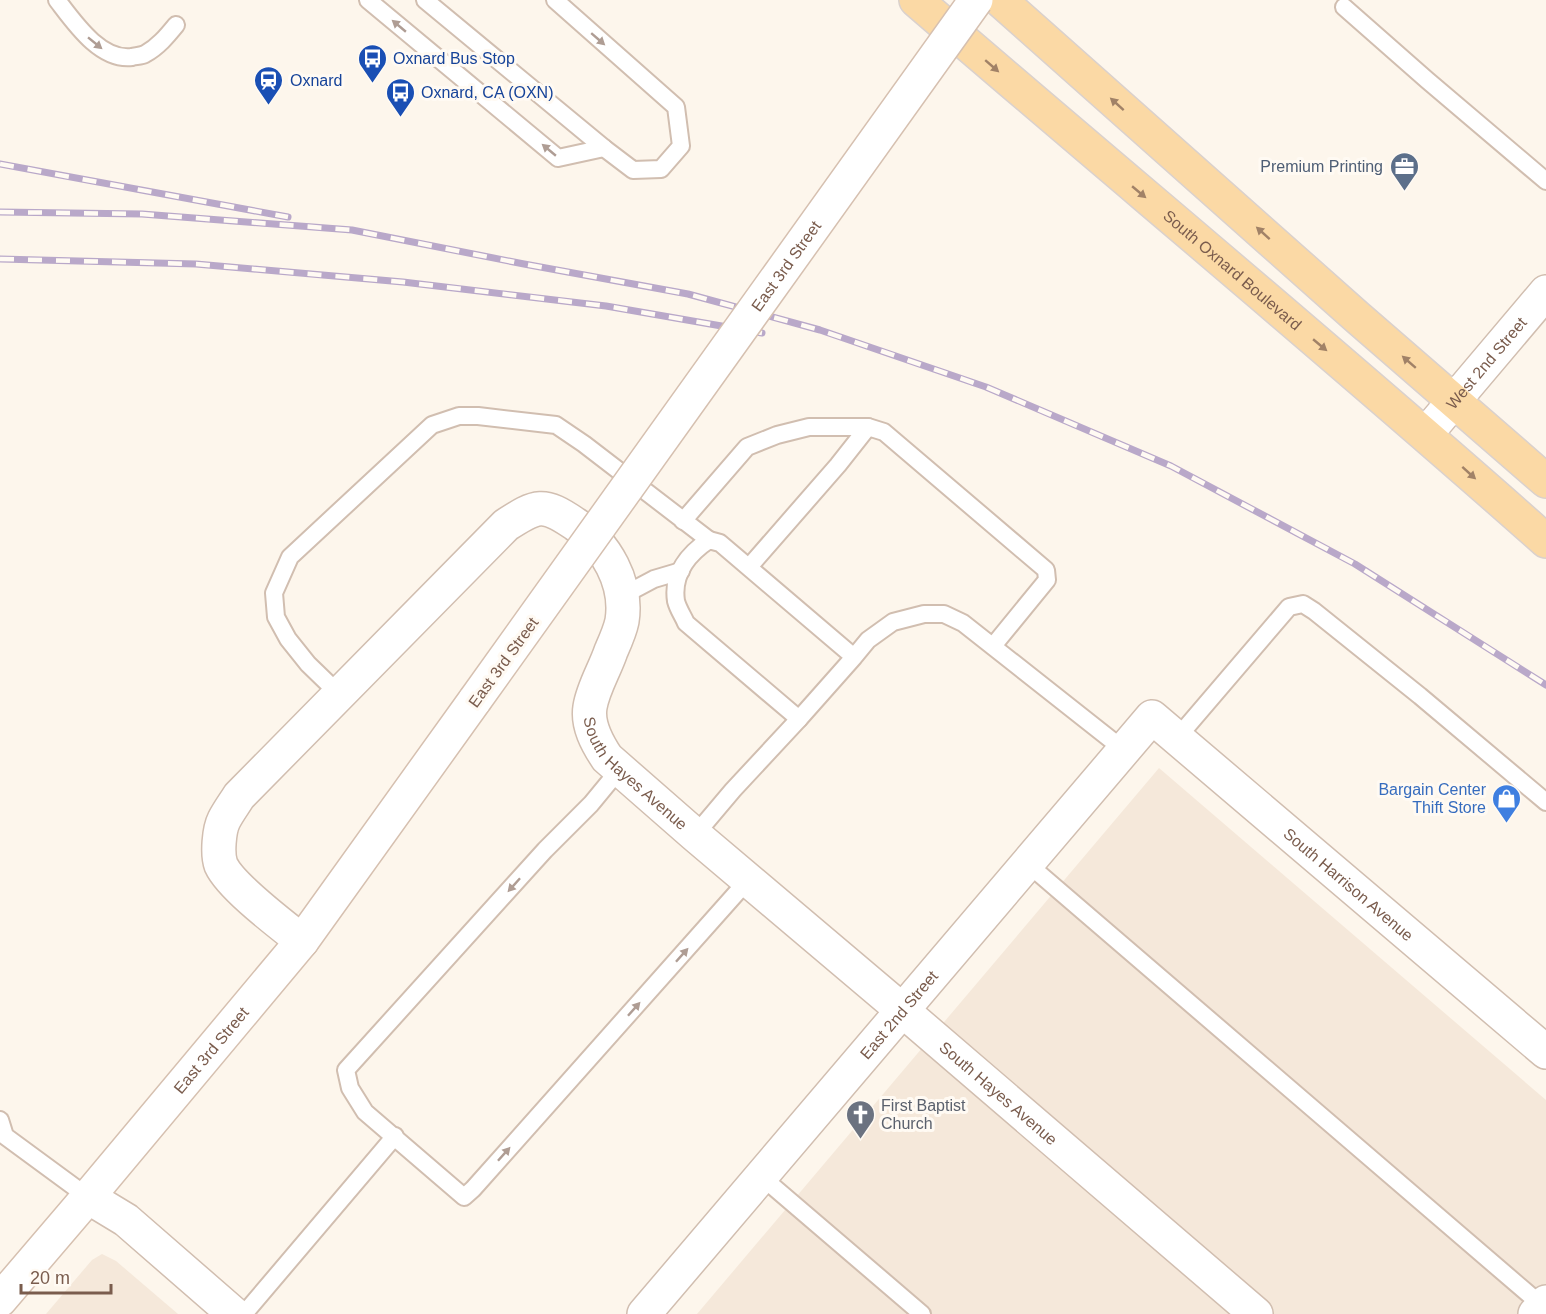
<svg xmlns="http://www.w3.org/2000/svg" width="1546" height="1314" font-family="Helvetica,sans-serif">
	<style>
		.residential { fill: #f5e8da }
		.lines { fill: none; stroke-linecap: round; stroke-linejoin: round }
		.lane-casing { stroke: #d1beb0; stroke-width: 20 }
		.street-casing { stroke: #d1beb0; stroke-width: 36 }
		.secondary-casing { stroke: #d6c0b0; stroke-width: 36 }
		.primary-casing { stroke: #dad1cd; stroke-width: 36 }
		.lane { stroke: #fff; stroke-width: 16 }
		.street { stroke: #fff; stroke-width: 33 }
		.secondary { stroke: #fff; stroke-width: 33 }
		.primary { stroke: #fbd9a5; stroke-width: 33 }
		.rail-casing { stroke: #b9a8c9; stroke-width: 7 }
		.rail { stroke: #fffaf3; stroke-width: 4.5; stroke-dasharray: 14; stroke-linecap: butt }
		.secondary-bridge-casing { stroke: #d6c0b0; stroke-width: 36; stroke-linecap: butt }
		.secondary-bridge { stroke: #fff; stroke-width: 33 }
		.oneway { fill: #af9d94 }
		.oneway2 { fill: #a18267 }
		.labels { text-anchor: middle; stroke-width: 6; stroke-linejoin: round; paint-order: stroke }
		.transit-label { font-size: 16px; fill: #164399; stroke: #fffaf3; text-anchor: start }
		.service-label { font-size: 16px; fill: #4e5e75; stroke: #fffaf3; text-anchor: end }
		.street-label { font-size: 16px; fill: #7a5c4d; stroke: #fffaf3 }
		.shop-label { font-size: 16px; fill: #366cbe; stroke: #fffaf3; text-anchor: end }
		.worship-label { font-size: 16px; fill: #5b616d; stroke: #fffaf3; text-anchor: start }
	</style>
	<rect width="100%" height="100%" fill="#fdf6ec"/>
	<!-- residential -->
	<g class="residential">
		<polygon points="1159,768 1546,1100 1546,1314 697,1314"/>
		<polygon points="102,1254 116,1261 178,1314 46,1314 92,1260"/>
	</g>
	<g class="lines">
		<defs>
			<g id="lane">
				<path d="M57 0C74 22 100 61 132 57 136 56 141 56 145 54 158 47 167 36 176 25"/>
				<polyline points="368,0 558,158 604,148"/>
				<polyline points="425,0 604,148 633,170 661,169 681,146 676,107 555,0"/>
				<polyline points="1344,7 1427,80 1546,181"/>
				<polyline points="683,521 747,447 777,435 809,427 868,427 884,432 1046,570 1047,580 993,646"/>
				<polyline points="749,567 838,465 868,427"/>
				<polyline points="622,596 654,579 681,571"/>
				<path d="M854 657 799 719 686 623C683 616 678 609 676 601 672 574 688 554 709 540L720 543 854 657 868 640 893 622 924 614H944L963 623 1124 750"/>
				<polyline points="340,695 308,664 288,639 276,617 274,593 290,557 432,425 459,416 478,416 556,425 584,444 709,540"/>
				<polyline points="1177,738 1289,607 1303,604 1314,611 1420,696 1546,802"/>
				<polyline points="619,770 591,804 545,850 346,1070 350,1088 365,1112 464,1197 473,1189 748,880"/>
				<polyline points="695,835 733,790 799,719"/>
				<polyline points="1028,864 1546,1309"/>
				<polyline points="0,1120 5,1136 88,1197"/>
				<polyline points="762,1177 922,1314"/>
				<polyline points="244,1314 395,1136"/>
			</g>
			<g id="street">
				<path id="s1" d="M1426 434 1546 292"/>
				<path id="s2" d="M302 941C282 925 231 887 221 865 217 854 219 830 224 820 228 812 234 804 239 796L506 525C537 505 543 502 575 524 606 544 628 583 622 621 620 631 615 642 611 651 605 669 593 688 590 707 587 725 597 743 607 758L695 835 902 1010 1256 1314"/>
				<polyline points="88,1197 126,1220 234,1314"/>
				<path id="s3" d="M644 1314 1152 717 1546 1052"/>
				<polyline points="1535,1314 1546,1302"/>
			</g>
			<g id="secondary">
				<path id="s4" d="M0 1300 88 1197 302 941 475 700"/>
			</g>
			<g id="primary">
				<path id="s5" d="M916 0C1126 181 1339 357 1546 541"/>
				<polyline points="1000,0 1357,317 1546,481"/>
			</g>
		</defs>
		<!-- lane casing -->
		<use href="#lane" class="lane-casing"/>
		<!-- street casing -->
		<use href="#street" class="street-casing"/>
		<!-- secondary casing -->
		<use href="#secondary" class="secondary-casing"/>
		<!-- primary casing -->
		<use href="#primary" class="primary-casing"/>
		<!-- lane -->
		<use href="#lane" class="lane"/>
		<!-- street -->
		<use href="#street" class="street"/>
		<!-- secondary -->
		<use href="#secondary" class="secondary"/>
		<!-- primary -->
		<use href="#primary" class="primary"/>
		<defs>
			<g id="rail">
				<polyline points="0,164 288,217"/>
				<polyline points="0,212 142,214 352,230 524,264 688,294 820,330 986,387 1171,466 1355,564 1546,685"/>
				<polyline points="0,259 196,264 403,282 606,306 762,333"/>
			</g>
		</defs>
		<!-- rail casing -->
		<use href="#rail" class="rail-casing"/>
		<!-- rail -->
		<use href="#rail" class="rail"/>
		<defs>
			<g id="secondary-bridge">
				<path id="s6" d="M475 700 976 0"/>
			</g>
		</defs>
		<!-- secondary-bridge casing -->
		<use href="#secondary-bridge" class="secondary-bridge-casing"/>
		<!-- secondary-bridge -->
		<use href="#secondary-bridge" class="secondary-bridge"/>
	</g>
	<!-- one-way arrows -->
	<defs><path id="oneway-solid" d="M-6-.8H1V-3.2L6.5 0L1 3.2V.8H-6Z" transform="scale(1.5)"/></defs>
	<g class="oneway">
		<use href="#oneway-solid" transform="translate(399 26) rotate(-140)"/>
		<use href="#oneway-solid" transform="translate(598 39) rotate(41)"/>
		<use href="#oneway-solid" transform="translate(95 43) rotate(39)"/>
		<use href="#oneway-solid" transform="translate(549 150) rotate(-140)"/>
		<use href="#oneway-solid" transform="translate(514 885) rotate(132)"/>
		<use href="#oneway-solid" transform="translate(682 955) rotate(-48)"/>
		<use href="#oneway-solid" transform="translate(634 1009) rotate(-48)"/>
		<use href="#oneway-solid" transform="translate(504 1154) rotate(-48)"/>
	</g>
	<g class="oneway2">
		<use href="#oneway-solid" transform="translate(992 66) rotate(41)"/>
		<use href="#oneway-solid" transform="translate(1117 104) rotate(-138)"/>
		<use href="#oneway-solid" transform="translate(1139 192) rotate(40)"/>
		<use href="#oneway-solid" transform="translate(1263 233) rotate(-138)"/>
		<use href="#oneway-solid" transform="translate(1320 345) rotate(40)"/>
		<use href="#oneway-solid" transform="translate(1409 362) rotate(-139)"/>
		<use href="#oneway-solid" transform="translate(1469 473) rotate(42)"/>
	</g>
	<!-- icons -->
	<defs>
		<symbol id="bus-pin" viewBox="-11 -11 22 30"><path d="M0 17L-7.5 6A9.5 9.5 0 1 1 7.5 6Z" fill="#1a4fb4" stroke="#fffaf3"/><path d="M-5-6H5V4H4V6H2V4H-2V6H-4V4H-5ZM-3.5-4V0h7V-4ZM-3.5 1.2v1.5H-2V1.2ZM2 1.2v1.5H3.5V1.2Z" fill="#fff"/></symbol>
		<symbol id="station-pin" viewBox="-11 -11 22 30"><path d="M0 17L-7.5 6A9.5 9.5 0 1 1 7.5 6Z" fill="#1a4fb4" stroke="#fffaf3"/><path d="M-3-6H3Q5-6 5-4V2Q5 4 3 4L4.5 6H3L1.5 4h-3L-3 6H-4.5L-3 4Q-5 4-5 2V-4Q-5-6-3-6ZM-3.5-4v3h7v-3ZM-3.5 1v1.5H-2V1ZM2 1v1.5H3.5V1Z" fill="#fff"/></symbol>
		<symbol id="office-pin" viewBox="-11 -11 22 30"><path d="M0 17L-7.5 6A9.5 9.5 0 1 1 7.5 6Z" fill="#5c6f8a" stroke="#fffaf3"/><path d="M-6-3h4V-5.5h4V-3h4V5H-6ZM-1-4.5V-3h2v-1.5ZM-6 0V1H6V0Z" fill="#fff"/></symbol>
		<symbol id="shop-pin" viewBox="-11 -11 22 30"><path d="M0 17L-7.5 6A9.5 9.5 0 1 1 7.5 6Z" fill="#3f7fe0" stroke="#fffaf3"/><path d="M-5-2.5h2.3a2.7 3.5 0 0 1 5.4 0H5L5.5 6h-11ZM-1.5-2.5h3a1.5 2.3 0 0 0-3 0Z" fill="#fff"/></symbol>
		<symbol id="church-pin" viewBox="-11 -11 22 30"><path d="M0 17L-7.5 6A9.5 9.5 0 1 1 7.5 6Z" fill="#6b7280" stroke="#fffaf3"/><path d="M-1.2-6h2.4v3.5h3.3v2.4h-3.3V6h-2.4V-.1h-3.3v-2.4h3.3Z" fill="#fff"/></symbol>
	</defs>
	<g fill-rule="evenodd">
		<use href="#bus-pin" x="356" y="42" width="33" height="45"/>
		<use href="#station-pin" x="252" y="64" width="33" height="45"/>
		<use href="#bus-pin" x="384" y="76" width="33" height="45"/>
		<use href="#office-pin" x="1388" y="150" width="33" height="45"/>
		<use href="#shop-pin" x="1490" y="782" width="33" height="45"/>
		<use href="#church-pin" x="844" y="1098" width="33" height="45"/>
	</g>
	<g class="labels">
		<!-- transit labels -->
		<g class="transit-label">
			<text x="393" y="64">Oxnard Bus Stop</text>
			<text x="290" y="86">Oxnard</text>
			<text x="421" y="98">Oxnard, CA (OXN)</text>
		</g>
		<!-- service labels -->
		<g class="service-label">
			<text x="1383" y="172">Premium Printing</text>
		</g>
		<!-- street labels -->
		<g class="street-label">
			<text dy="6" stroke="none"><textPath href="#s6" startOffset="534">East 3rd Street</textPath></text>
			<text dy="6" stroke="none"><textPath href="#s5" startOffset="416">South Oxnard Boulevard</textPath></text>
			<text dy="6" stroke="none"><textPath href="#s1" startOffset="93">West 2nd Street</textPath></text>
			<text transform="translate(503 662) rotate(-54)" y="6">East 3rd Street</text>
			<text dy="6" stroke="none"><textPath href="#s2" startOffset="933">South Hayes Avenue</textPath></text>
			<text dy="6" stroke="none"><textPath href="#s3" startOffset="1042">South Harrison Avenue</textPath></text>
			<text dy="6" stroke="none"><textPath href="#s3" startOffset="393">East 2nd Street</textPath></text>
			<text dy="6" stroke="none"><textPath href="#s4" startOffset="327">East 3rd Street</textPath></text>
			<text dy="6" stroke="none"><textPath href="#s2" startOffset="1419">South Hayes Avenue</textPath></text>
		</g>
		<!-- shop labels -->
		<g class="shop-label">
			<text x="1486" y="795">Bargain Center<tspan x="1486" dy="18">Thift Store</tspan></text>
		</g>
		<!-- worship labels -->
		<g class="worship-label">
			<text x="881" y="1111">First Baptist<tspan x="881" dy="18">Church</tspan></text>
		</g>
	</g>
	<!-- scale -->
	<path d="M21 1284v9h90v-9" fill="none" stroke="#7a5c4d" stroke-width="3"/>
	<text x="30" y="1284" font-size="18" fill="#7a5c4d" stroke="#fffaf3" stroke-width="4.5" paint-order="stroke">20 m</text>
</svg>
